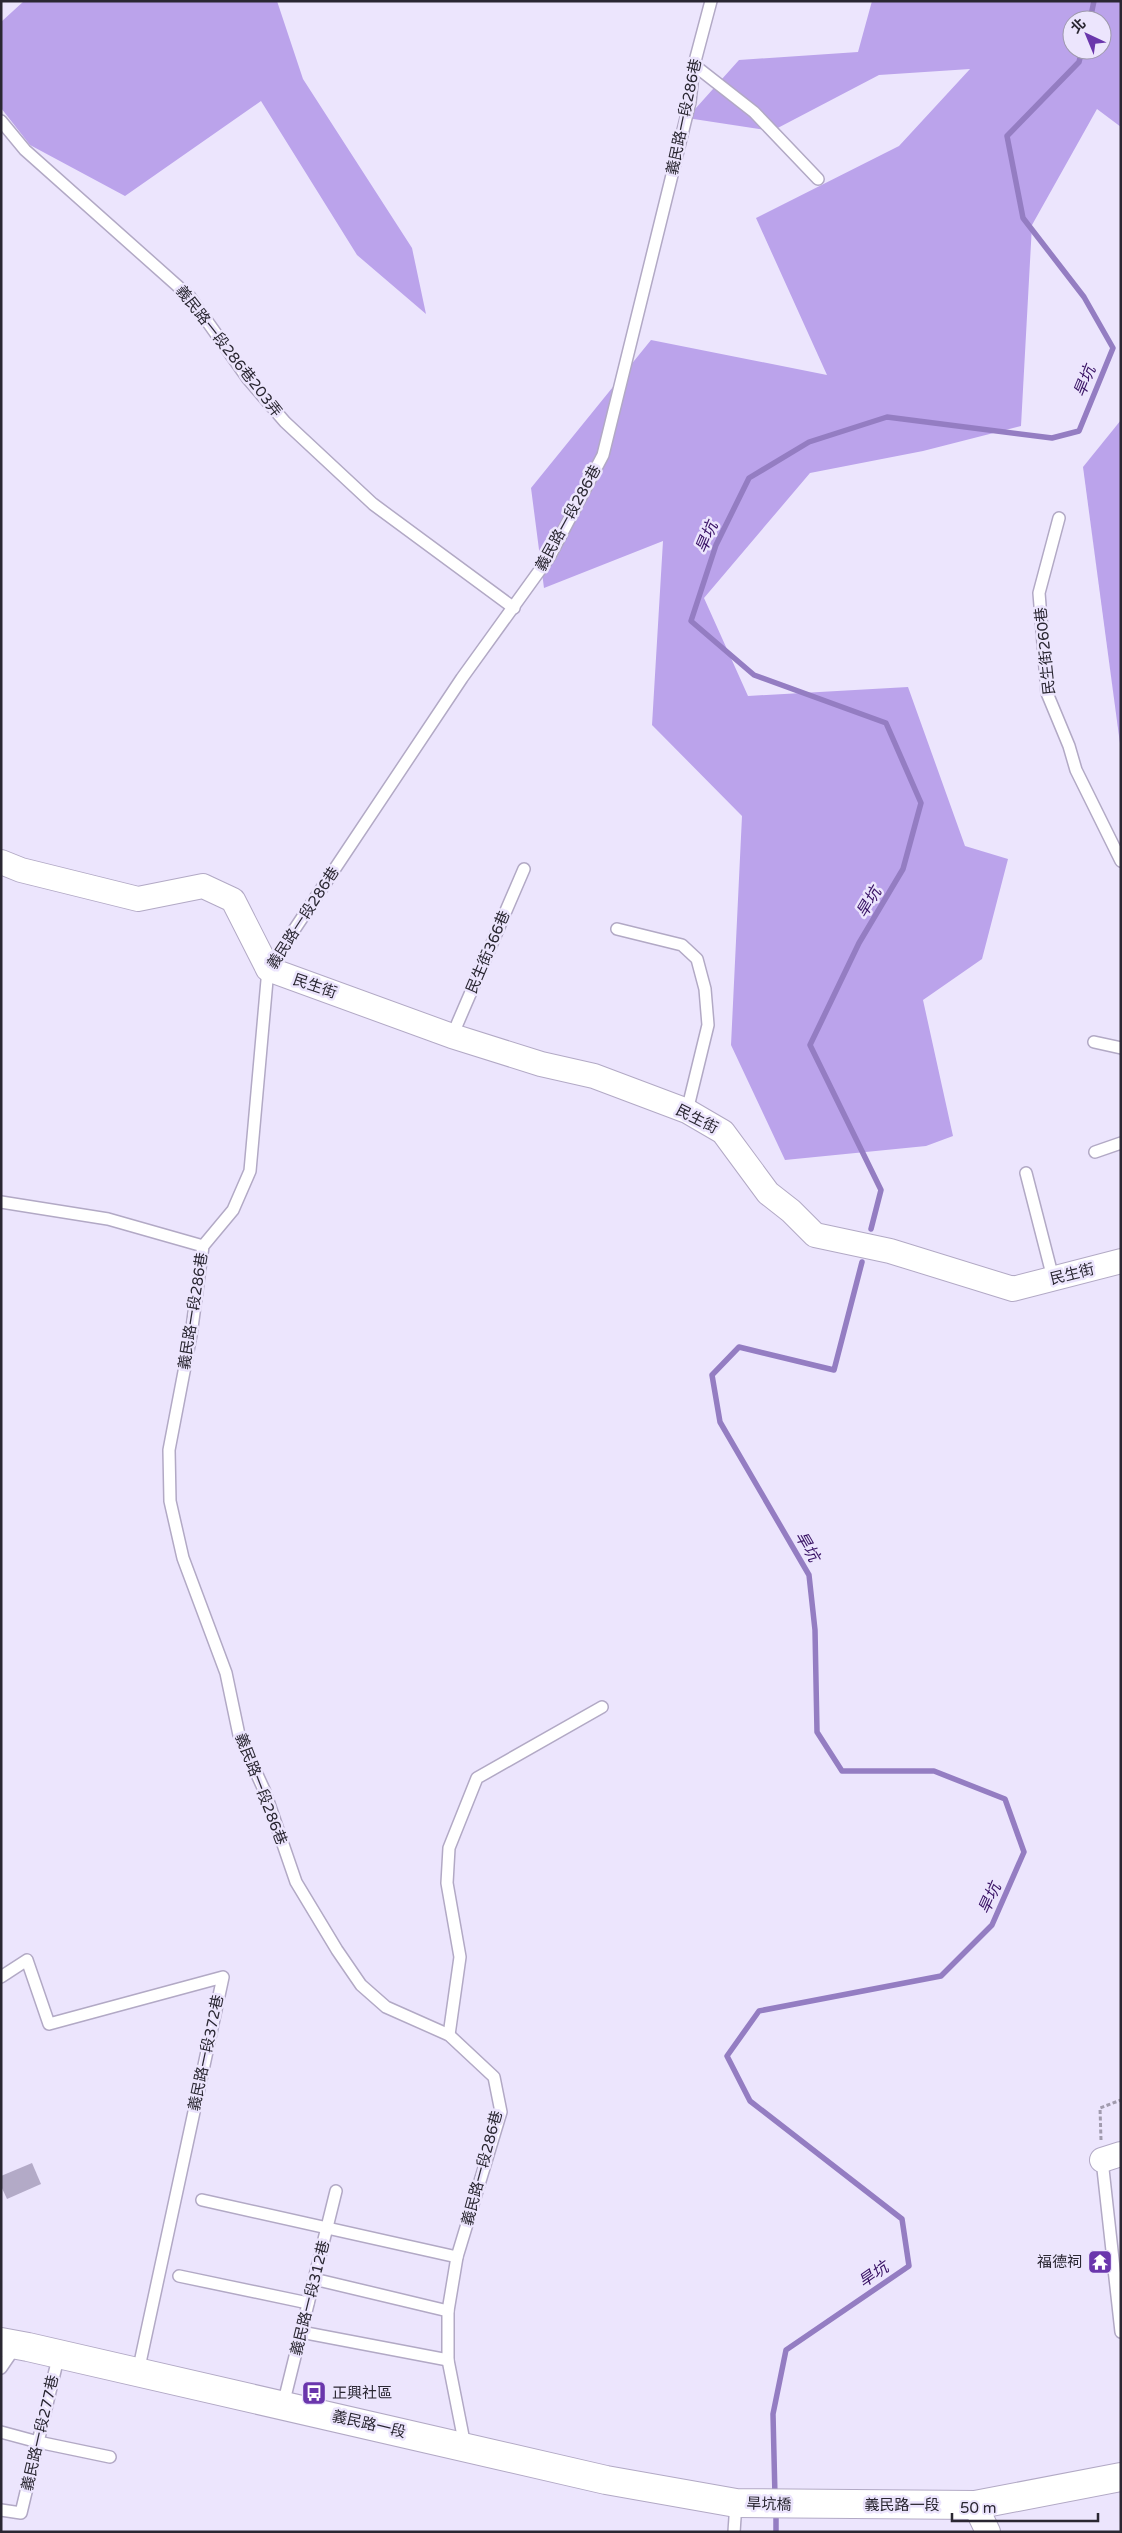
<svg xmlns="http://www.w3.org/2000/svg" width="1122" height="2533" font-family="'Varela Round','Noto Sans TC',sans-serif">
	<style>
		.forest { fill: #bba3eb; fill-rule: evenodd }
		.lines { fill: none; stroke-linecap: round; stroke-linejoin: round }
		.stream { stroke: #947dc2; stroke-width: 5.5 }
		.building { fill: #b3aac7 }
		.service-casing { stroke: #b2a9c5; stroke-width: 14 }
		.minor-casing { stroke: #b2a9c5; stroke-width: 26 }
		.tertiary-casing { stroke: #b2a9c5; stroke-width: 30 }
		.path { stroke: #a19bae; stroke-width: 3; stroke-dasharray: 4 2.5; stroke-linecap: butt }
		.service { stroke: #fff; stroke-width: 11 }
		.minor { stroke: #fff; stroke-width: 24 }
		.tertiary { stroke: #fff; stroke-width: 28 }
		.labels { text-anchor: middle; stroke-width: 5; stroke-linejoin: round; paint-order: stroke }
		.street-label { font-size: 15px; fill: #2a2732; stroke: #ece5fd }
		.poi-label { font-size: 15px; fill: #2a2732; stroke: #ece5fd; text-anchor: end }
		.water-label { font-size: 16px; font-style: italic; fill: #381164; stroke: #ece5fd }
	</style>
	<rect width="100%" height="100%" fill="#ece5fd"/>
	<!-- forest -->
	<g class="forest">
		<polygon points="24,1 277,1 303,79 412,248 426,314 357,255 261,101 125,196 30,145 1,108 1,22"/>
		<path d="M872 1H1121V127L1097 109 1032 225 1021 426 923 451 810 473 704 598 748 696 908 687 965 846 1008 859 982 959 923 1000 953 1136 926 1146 785 1160 731 1045 742 816 652 725 663 541 544 588 531 488 651 340 827 375 756 218 899 146 970 69 879 75 772 131 687 118 739 60 858 52ZM1072 20H1102V50H1072Z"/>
		<polygon points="1121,420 1121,751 1083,467"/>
	</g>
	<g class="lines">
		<!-- stream -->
		<g class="stream">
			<polyline points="1090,20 1094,1"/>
			<polyline points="871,1229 881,1190 810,1045 859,943 903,869 921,803 886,723 754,675 691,621 716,545 749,478 809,442 887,417 1052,438 1079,431 1113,348 1084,297 1023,218 1007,136 1079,62 1082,50"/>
			<polyline points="775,2497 773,2414 786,2350 909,2266 902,2219 750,2101 727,2056 759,2011 941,1976 992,1925 1024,1852 1005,1799 934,1771 842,1771 817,1732 815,1630 809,1575 720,1422 712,1375 739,1347 834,1370 862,1262"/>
			<polyline points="776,2511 776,2532"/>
		</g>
	</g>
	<!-- building -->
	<polygon class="building" points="32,2163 41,2184 7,2199 1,2186 1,2176"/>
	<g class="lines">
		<defs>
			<g id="service">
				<polyline points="694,65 754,112 818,179"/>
				<polyline points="1,121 25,150 190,297 248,379 285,422 373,504 514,608"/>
				<polyline points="1059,518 1039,593 1047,693 1069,746 1076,770 1121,861"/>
				<polyline points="617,929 682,945 697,959 705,989 708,1025 687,1111"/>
				<polyline points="452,1036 524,869"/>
				<polyline points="1094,1042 1121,1048"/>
				<polyline points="1095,1152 1121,1143"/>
				<polyline points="1026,1173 1053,1278"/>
				<polyline points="1,1202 108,1219 203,1246"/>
				<polyline points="1,1977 27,1960 49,2024 223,1977 138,2372"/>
				<polyline points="449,2035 460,1957 447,1883 449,1848 477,1778 602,1707"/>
				<polyline points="1102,2160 1121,2332"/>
				<polyline points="202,2200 457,2257"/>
				<polyline points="179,2276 308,2303"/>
				<polyline points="314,2279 448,2311"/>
				<polyline points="301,2332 448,2360"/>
				<polyline points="1,2368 16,2346"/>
				<polyline points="283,2405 336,2191"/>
				<polyline points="1,2432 38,2442 110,2457"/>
				<polyline points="465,2446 448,2360 448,2311 457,2257 501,2112 494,2077 449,2035 386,2007 361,1985 337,1950 296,1882 265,1792 239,1735 226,1673 183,1558 170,1501 169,1450 191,1335 203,1246 233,1210 250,1171 268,969 462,678 550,556 603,455 690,102 694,65 711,1"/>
				<polyline points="1,2510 21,2513 59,2354"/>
				<polyline points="734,2532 736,2503"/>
			</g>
			<g id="minor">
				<polyline points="1,862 21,870 138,899 203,886 233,900 268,969 452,1036 541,1064 594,1076 687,1111 723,1132 768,1193 791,1211 815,1235 890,1251 1013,1289 1121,1261"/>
				<polyline points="1102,2160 1121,2154"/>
				<polyline points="975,2505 988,2532"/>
			</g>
			<polyline id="tertiary" points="1,2342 28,2347 606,2480 736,2503 975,2505 1121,2477"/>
		</defs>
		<!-- service casing -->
		<use href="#service" class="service-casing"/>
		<!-- minor casing -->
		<use href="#minor" class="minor-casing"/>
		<!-- tertiary casing -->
		<use href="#tertiary" class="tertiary-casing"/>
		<!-- path -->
		<polyline class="path" points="1101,2140 1100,2108 1121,2100"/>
		<!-- service -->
		<use href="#service" class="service"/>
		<!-- minor -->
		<use href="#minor" class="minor"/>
		<!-- tertiary -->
		<use href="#tertiary" class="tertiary"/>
	</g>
	<!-- icons -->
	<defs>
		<symbol id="temple-square" viewBox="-11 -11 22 22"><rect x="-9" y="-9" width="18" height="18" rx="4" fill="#6a36ac" stroke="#ece5fd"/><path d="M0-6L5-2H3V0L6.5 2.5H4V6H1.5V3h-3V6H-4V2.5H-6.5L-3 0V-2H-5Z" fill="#fff"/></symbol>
		<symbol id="bus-square" viewBox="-11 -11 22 22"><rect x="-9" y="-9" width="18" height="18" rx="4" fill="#6a36ac" stroke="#ece5fd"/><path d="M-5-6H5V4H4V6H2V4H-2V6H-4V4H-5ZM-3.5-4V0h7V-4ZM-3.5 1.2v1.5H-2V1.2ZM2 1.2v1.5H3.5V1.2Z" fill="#fff"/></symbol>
	</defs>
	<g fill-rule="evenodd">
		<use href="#temple-square" x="1086" y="2248" width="28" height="28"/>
		<use href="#bus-square" x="300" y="2379" width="28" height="28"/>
	</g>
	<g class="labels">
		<!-- street labels -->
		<g class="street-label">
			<text transform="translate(684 117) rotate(-78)" y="5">義民路一段286巷</text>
			<text transform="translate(229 351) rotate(52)" y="5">義民路一段286巷203弄</text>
			<text transform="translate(568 518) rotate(-61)" y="5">義民路一段286巷</text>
			<text transform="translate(1045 651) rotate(-96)" y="5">民生街260巷</text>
			<text transform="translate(303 918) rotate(-57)" y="5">義民路一段286巷</text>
			<text transform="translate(488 952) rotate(-67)" y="5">民生街366巷</text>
			<text transform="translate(315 986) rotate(19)" y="5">民生街</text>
			<text transform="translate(697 1119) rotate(27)" y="5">民生街</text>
			<text transform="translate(1072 1274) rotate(-14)" y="5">民生街</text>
			<text transform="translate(193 1311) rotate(-81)" y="5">義民路一段286巷</text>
			<text transform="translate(261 1789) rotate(69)" y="5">義民路一段286巷</text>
			<text transform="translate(206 2053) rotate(-78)" y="5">義民路一段372巷</text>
			<text transform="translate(482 2168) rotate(-75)" y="5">義民路一段286巷</text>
			<text transform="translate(310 2298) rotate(-76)" y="5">義民路一段312巷</text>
			<text transform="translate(369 2424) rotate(13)" y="5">義民路一段</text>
			<text transform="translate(40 2433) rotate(-77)" y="5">義民路一段277巷</text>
			<text transform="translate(769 2504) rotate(2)" y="5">旱坑橋</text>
			<text x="902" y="2510">義民路一段</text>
		</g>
		<!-- poi labels -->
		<g class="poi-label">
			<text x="1082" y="2267">福德祠</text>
			<text x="332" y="2398" text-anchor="start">正興社區</text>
		</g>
		<!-- water labels -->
		<g class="water-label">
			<text transform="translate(1084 381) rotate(-68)" y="6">旱坑</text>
			<text transform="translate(706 537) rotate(-67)" y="6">旱坑</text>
			<text transform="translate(868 902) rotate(-59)" y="6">旱坑</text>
			<text transform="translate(808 1546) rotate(60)" y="6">旱坑</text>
			<text transform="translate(989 1898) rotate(-66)" y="6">旱坑</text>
			<text transform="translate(873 2274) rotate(-35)" y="6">旱坑</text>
		</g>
	</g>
	<!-- border -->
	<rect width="1122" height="2533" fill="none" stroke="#2a2732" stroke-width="5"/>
	<!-- north arrow -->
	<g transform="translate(1087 35) rotate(316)"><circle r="24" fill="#ece5fd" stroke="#9e99ac"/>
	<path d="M0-4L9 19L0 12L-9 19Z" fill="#6a36ac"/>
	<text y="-8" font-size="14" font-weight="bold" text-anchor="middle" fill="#2a2732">北</text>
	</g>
	<!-- scale -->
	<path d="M952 2513v8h146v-8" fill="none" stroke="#2a2732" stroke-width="2.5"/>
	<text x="960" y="2513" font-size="15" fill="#2a2732" stroke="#ece5fd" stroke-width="4" paint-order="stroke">50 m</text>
</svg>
